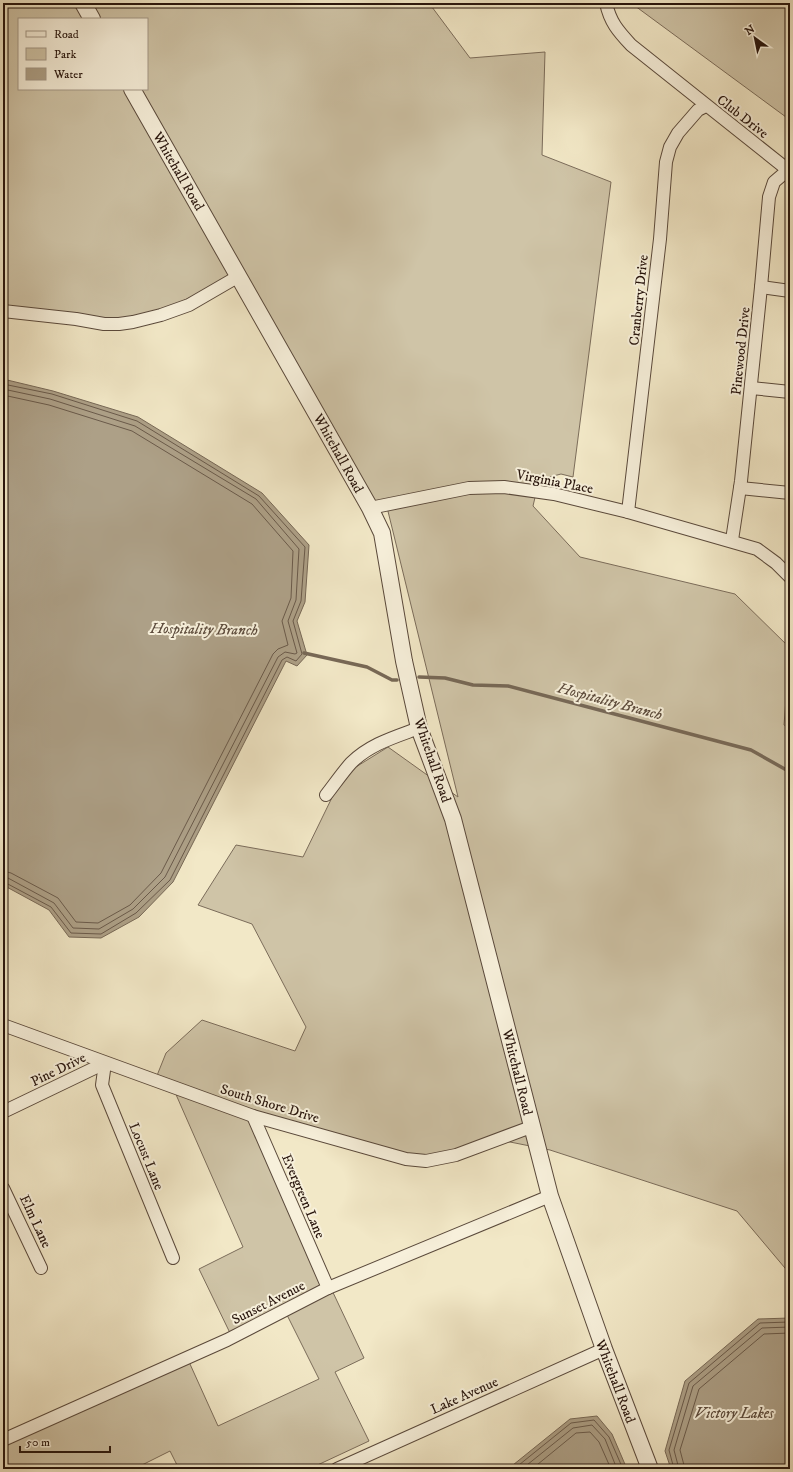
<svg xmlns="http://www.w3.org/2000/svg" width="793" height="1472" font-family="'IM FELL DW Pica',serif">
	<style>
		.green { fill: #cfc4a7; stroke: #7b6c5a; fill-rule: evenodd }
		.water { fill: #ada087; stroke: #776856 }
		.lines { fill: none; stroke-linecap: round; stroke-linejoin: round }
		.shore { stroke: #6a5a4a; stroke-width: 1 }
		.stream { stroke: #776856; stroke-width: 3.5 }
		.minor-casing { stroke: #5a493b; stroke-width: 14 }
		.tertiary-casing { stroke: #5a493b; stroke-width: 18 }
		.minor { stroke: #f7f0db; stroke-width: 12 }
		.tertiary { stroke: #f7f0db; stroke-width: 16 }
		.labels { text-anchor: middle; stroke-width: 4; stroke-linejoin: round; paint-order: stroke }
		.street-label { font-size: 14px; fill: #27140c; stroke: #f7f0db }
		.water-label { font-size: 15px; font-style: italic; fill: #5d4c3d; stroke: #f7f0db }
	</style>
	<rect width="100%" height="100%" fill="#f2e8c7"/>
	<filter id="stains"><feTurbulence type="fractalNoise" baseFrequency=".005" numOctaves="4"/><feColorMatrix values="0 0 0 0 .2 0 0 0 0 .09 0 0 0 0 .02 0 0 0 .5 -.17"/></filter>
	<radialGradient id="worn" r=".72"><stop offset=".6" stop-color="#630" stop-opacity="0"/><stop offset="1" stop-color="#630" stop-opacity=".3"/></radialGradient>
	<!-- green -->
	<g class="green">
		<path d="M3 3H429L470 58 545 52 542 155 611 182 573 477 561 474 546 478 537 489 533 506 580 557 735 594 790 648 784 725 790 728V1274L737 1211 550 1150 505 1141 405 1159 250 1117 364 1358 335 1372 369 1441 309 1469H179L170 1451 142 1465 144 1469H3V1436L185 1353 218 1426 319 1379 284 1309 230 1333 199 1269 243 1247 174 1090 154 1083 166 1053 202 1020 295 1051 306 1027 252 924 198 905 236 845 303 857 343 775 388 747 458 797 385 499 362 506 231 279 121 329 3 313ZM19 19H147V89H19Z"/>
		<polygon points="631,3 790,3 790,120"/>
	</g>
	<!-- water -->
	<g class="water">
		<polygon points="3,379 53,391 138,417 262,493 309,545 305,602 297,621 307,655 297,666 286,661 173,882 139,917 101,938 69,937 49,910 3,885"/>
		<polygon points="790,1318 790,1469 671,1469 665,1451 685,1381 758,1319"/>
		<polygon points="597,1416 612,1434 627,1469 508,1469 570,1419"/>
	</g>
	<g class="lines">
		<!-- shore -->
		<g class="shore">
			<polyline points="3,384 52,394 137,421 259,496 305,547 301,601 293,621 302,654 296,661 287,657 282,660 170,880 136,913 101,934 71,933 51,907 6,883 3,882"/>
			<polyline points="3,389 50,399 135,426 256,499 299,549 296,600 288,621 297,653 295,654 285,652 278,657 165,877 133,909 99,929 73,928 54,903 8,878 3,877"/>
			<polyline points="3,395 49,405 132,431 252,504 293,551 291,598 282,621 288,645 278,649 273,654 161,873 130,905 98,923 76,922 58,898 11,873 3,871"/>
			<polyline points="514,1469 571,1423 594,1420 609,1437 623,1469"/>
			<polyline points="522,1469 573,1428 592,1425 605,1439 617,1469"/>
			<polyline points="532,1469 576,1433 590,1432 599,1442 611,1469"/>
			<polyline points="674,1469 669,1450 689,1383 760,1323 790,1322"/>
			<polyline points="679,1469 674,1450 693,1386 762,1328 790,1327"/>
			<polyline points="685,1469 680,1450 699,1389 764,1334 790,1333"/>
		</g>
		<!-- stream -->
		<g class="stream">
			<polyline points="304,653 367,667 392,680 397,680"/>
			<polyline points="419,677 445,678 473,685 508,686 751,750 790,772"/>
		</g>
		<defs>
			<g id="minor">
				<path d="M606 3C610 22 618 31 631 45L788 170"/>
				<polyline points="761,287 790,291"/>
				<polyline points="3,311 76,319 104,324 119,324 133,322 161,315 189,305 239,276"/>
				<polyline points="751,388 790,392"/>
				<polyline points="740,488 790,493"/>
				<polyline points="370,508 469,488 504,487 554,494 628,512 757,549 776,563 790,577"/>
				<polyline points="628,512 660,239 666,162 670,147 678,133 698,110 706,106"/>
				<polyline points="732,540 741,481 761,287 769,197 774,182 788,170"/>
				<path d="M326 795C334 785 342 773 351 763 370 744 395 737 419 728"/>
				<polyline points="3,1025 253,1116 406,1159 426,1161 456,1155 531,1127"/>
				<polyline points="105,1063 102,1085 173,1258"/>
				<polyline points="3,1112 105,1063"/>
				<polyline points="253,1116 328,1288"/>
				<polyline points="3,1188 41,1268"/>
				<polyline points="3,1440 227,1340 328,1288 550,1196"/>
				<polyline points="337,1469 604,1349"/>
			</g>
			<g id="tertiary">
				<polyline points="83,3 92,19"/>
				<polyline points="132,89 370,508 382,533 404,661 419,728 453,819 550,1196 604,1349 650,1469"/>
			</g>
		</defs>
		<!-- minor casing -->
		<use href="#minor" class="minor-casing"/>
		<!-- tertiary casing -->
		<use href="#tertiary" class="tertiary-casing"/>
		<!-- minor -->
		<use href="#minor" class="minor"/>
		<!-- tertiary -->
		<use href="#tertiary" class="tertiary"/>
	</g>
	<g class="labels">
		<!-- street labels -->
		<g class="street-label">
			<text transform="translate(743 116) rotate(38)" y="5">Club Drive</text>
			<text transform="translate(179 171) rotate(60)" y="5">Whitehall Road</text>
			<text transform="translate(638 300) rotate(-84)" y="5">Cranberry Drive</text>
			<text transform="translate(740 351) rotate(-84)" y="5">Pinewood Drive</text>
			<text transform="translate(339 453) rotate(61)" y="5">Whitehall Road</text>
			<text transform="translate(555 481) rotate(11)" y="5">Virginia Place</text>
			<text transform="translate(433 760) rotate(71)" y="5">Whitehall Road</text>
			<text transform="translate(58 1069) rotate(-26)" y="5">Pine Drive</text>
			<text transform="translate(518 1072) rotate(76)" y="5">Whitehall Road</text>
			<text transform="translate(270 1103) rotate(17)" y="5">South Shore Drive</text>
			<text transform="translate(147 1156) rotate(68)" y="5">Locust Lane</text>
			<text transform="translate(304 1196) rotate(67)" y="5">Evergreen Lane</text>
			<text transform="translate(36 1221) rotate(65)" y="5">Elm Lane</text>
			<text transform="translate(268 1302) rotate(-27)" y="5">Sunset Avenue</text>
			<text transform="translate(616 1381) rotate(69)" y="5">Whitehall Road</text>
			<text transform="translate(464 1395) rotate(-24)" y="5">Lake Avenue</text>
		</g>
		<!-- water labels -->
		<g class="water-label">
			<text transform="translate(204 629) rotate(1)" y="5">Hospitality Branch</text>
			<text transform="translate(610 701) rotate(15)" y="5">Hospitality Branch</text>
			<text x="734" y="1418">Victory Lakes</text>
		</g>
	</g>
	<!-- margin -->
	<rect width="793" height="1472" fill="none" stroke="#f2e8c7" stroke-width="16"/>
	<rect x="4" y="4" width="785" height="1464" fill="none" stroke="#27140c" stroke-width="2"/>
	<rect x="8" y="8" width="777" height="1456" fill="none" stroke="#27140c"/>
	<!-- legend -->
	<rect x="18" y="18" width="130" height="72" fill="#f7f0db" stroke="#a49888"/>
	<rect x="26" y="31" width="20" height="6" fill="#f7f0db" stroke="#a49888"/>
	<text x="54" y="38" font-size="12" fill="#27140c">Road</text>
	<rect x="26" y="48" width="20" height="12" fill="#cfc4a7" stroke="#a49888"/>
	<text x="54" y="58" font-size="12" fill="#27140c">Park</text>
	<rect x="26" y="68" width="20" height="12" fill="#ada087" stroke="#a49888"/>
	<text x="54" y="78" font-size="12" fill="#27140c">Water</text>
	<!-- north arrow -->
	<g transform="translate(755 38) rotate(327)" stroke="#f7f0db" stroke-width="3" paint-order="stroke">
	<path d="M0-3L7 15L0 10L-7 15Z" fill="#27140c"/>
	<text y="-6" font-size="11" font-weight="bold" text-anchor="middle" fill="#27140c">N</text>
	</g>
	<!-- scale -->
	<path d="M20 1446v6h90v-6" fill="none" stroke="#27140c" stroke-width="2"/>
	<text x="26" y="1446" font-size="12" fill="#27140c" stroke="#f7f0db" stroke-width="3" paint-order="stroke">50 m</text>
	<rect width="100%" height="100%" filter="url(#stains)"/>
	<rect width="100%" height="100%" fill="url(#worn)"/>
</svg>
